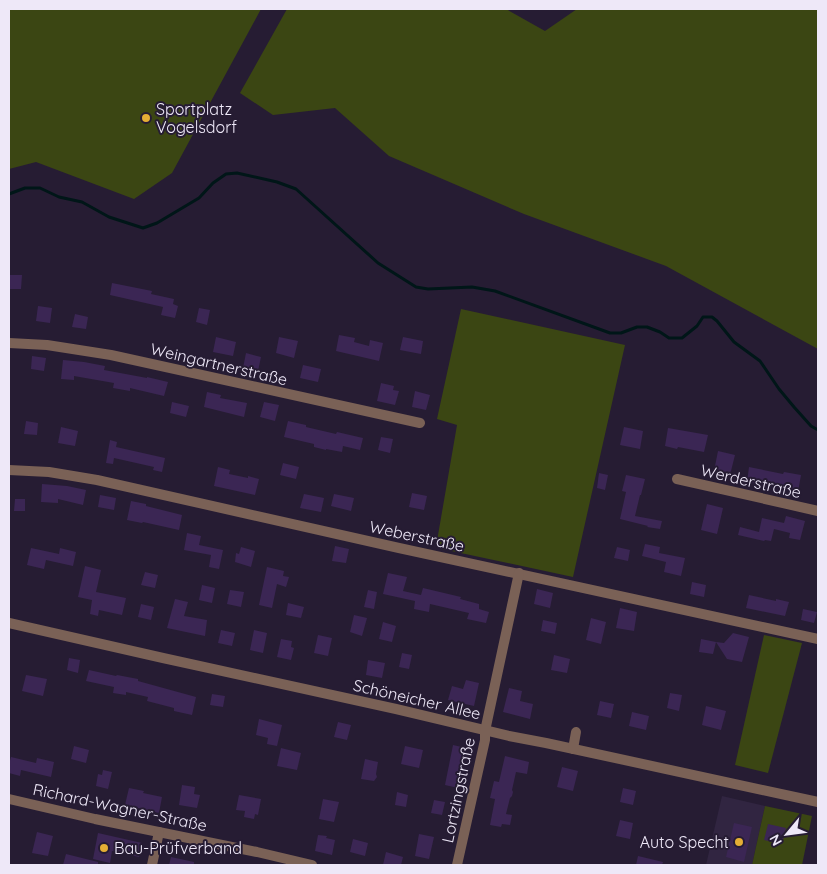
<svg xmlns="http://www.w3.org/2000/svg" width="827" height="874" font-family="Quicksand,sans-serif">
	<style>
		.built { fill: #312541 }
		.green { fill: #3b4613 }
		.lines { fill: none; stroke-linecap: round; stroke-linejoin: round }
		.stream { stroke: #001618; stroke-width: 3 }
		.building { fill: #3b2654 }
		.minor { stroke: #7a6156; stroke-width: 10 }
		.poi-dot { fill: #e4ae35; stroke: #261c33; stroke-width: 2 }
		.labels { text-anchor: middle; stroke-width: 4; stroke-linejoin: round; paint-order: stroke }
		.poi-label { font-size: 16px; fill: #eee8f8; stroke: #261c33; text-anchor: start }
		.street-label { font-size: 16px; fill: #eee8f8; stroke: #261c33 }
	</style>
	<rect width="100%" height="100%" fill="#261c33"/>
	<!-- built -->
	<polygon class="built" points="722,796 765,806 752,865 706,865"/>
	<!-- green -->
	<g class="green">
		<polygon points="9,9 261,9 172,173 134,199 36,162 9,169"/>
		<polygon points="287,9 506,9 545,31 577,9 818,9 818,349 666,266 524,214 389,156 335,108 273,115 240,93"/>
		<polygon points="461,309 625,345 573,577 442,549 437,541 457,425 437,419"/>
		<polygon points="764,635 802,643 768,773 735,765"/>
		<polygon points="765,806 812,816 802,865 752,865"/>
	</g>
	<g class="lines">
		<!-- stream -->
		<polyline class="stream" points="9,194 25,188 40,188 59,197 82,202 109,217 143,228 157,223 199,198 213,183 226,174 237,173 277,182 296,189 378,263 416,287 428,289 472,287 495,291 610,333 621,333 637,327 647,327 660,332 669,338 682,338 697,326 703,317 712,317 717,321 734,342 760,361 779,389 794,407 811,426 818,430"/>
	</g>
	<!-- building -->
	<g class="building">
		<polygon points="9,275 22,275 21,289 9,289"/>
		<polygon points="112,283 152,291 151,294 174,299 173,304 178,306 175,318 161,315 163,307 110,295"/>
		<polygon points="38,306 52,308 50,323 36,321"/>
		<polygon points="199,308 210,310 207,325 196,322"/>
		<polygon points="75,314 88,317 86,329 72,327"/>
		<polygon points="339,335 355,338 354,342 369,346 370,340 383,343 379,361 336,351"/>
		<polygon points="216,337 236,342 233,356 213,352"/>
		<polygon points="279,337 298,341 294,358 276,353"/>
		<polygon points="403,337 423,341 421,354 400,350"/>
		<polygon points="246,353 261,357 258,371 243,368"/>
		<polygon points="32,356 46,358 44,371 31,369"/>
		<polygon points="63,360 84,362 105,366 104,370 147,378 147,377 168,382 164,396 130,388 130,391 113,388 114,383 74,376 74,380 61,379"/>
		<polygon points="303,365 321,369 318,382 300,378"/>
		<polygon points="381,383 394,386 393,390 399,391 395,405 377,401"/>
		<polygon points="415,391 430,395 426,410 412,407"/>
		<polygon points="207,392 221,395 220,398 247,403 244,417 204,407"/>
		<polygon points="172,402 189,406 186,417 170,413"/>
		<polygon points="264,402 279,405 275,421 260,417"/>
		<polygon points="26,421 38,423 37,435 24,434"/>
		<polygon points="288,421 306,425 306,427 336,434 337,432 363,438 360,450 343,446 342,452 326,449 326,450 314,447 314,444 284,437"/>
		<polygon points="61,427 78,431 75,446 58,443"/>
		<polygon points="624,427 643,431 640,449 620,445"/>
		<polygon points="668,428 708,435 704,452 678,447 677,449 665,446"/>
		<polygon points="381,437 393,439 390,453 378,450"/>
		<polygon points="110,440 117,442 116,447 165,458 162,472 153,470 154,467 114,458 113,464 106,463"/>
		<polygon points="718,451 735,455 730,475 714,471"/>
		<polygon points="283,463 299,467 296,479 280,475"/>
		<polygon points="218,467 230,470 229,474 248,478 248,476 259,479 255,495 214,486"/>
		<polygon points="749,467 783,474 784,472 801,475 798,492 780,488 747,482"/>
		<polygon points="599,473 608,475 605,490 597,488"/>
		<polygon points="626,475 645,479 641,495 640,495 635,516 662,521 660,529 647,527 648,526 620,519 626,492 622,491"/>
		<polygon points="42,484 67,486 86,490 83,505 58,499 58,503 41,502"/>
		<polygon points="412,493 427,496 424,510 409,507"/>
		<polygon points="304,494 324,498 321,512 300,508"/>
		<polygon points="334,494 354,498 351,511 331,506"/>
		<polygon points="100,495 116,498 114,510 98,507"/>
		<polygon points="15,499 25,499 25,511 14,511"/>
		<polygon points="131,501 146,504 146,506 182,515 179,530 143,522 142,523 127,520"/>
		<polygon points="707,504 723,508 717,534 701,530"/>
		<polygon points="786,516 805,521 800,540 789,538 790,533 774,529 771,541 765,540 764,541 738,535 740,527 759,532 762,518 784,523"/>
		<polygon points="187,533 201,536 199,545 223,550 219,569 209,567 211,555 184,550"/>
		<polygon points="645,544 660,547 659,553 685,558 681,576 664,572 666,562 642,556"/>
		<polygon points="335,546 349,549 346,563 332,561"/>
		<polygon points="241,547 255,551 251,567 235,562 236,553 239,554"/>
		<polygon points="617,547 630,550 628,561 614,558"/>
		<polygon points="31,548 59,554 60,548 76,552 73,566 46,560 44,569 27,565"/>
		<polygon points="85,566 101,570 96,592 126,598 122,615 99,610 98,616 90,614 92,600 78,597"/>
		<polygon points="267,567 284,571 283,576 289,577 286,587 277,584 272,608 259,605"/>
		<polygon points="145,572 158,575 155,588 141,585"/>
		<polygon points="388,573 407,577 403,591 421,595 423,588 461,597 460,599 479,604 479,609 489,612 486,623 467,619 469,613 430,604 429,612 414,609 415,601 383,594"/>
		<polygon points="692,582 706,585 704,597 690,594"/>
		<polygon points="202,585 215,588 212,603 199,600"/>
		<polygon points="537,589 553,593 550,608 534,604"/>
		<polygon points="230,590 244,592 241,607 227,604"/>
		<polygon points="368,590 377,592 374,609 364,607"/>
		<polygon points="749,595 776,601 776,599 789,602 785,616 746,608"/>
		<polygon points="175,599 188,602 184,616 207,620 205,636 167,628"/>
		<polygon points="288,603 304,607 301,618 286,615"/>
		<polygon points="141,604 154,607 151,620 138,617"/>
		<polygon points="620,608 637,612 634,631 616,628"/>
		<polygon points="803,609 817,612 814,623 801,620"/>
		<polygon points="354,615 367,618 362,636 350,632"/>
		<polygon points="591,618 606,622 601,644 586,640"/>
		<polygon points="543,620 557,623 555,634 541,631"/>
		<polygon points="383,622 396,626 392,642 379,639"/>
		<polygon points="221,630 235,633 232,646 218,643"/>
		<polygon points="254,630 267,633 263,653 250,650"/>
		<polygon points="733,633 749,637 742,662 727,659 716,642 724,643"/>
		<polygon points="318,635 332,638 328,656 314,653"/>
		<polygon points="281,639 292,641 291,647 294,648 291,660 277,657"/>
		<polygon points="701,639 716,642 713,654 699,652"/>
		<polygon points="402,653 412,655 409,669 399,667"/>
		<polygon points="554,655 570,659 567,673 551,670"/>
		<polygon points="69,658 80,660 78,673 67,670"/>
		<polygon points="368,660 385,663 382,678 366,675"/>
		<polygon points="89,670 116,676 117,675 138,679 138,681 196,697 192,715 174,711 174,708 147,701 148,697 126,692 126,695 113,693 114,687 86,681"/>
		<polygon points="26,675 47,679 43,696 22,691"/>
		<polygon points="466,680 479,683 474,706 448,700 452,686 463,689"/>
		<polygon points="509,688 522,691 520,701 533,704 530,719 503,712"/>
		<polygon points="670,693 682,695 679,711 667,708"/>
		<polygon points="212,694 225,696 223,707 210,705"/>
		<polygon points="600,701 614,704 611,718 597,715"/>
		<polygon points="706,706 726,711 721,730 702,725"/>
		<polygon points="632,712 649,716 646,730 629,726"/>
		<polygon points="259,719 282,725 277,746 267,744 268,738 256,735"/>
		<polygon points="338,722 351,725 347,740 334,737"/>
		<polygon points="453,745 466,748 458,788 445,785"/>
		<polygon points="74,746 89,750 86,763 71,759"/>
		<polygon points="405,746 423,750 419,768 401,764"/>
		<polygon points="281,748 301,753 297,770 277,766"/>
		<polygon points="505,756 529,762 527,774 516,772 512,790 513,792 512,796 510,798 506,814 512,815 510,825 502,824 501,827 490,825 495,799 490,798 494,781 499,782"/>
		<polygon points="11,757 36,763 37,758 54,762 51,777 21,770 20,776 9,773 9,764"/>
		<polygon points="365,759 378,762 376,774 377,777 374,781 361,779"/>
		<polygon points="562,767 578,771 573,791 557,787"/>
		<polygon points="103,770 112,772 108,789 96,786 98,774 102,775"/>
		<polygon points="182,785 195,787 194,794 200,795 197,808 179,805"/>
		<polygon points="129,788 144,791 143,793 162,797 159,813 125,805"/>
		<polygon points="623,788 636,791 633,805 620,802"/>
		<polygon points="397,792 408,795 406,807 395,805"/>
		<polygon points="239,795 261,799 258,815 255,814 254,819 244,817 245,811 236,810"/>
		<polygon points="323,799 339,802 334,822 319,819"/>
		<polygon points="434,800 445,802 442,815 431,813"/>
		<polygon points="620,820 633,823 630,839 616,836"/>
		<polygon points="734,823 752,827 744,862 726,857"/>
		<polygon points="768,824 786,828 782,844 764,840"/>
		<polygon points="37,832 53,836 48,856 32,853"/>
		<polygon points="98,833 142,843 139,857 112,851 110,863 93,859"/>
		<polygon points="419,834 434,837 429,859 415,856"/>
		<polygon points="318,835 327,836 326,838 335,840 332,855 315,851"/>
		<polygon points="353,839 368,843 365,856 350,852"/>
		<polygon points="386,852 403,857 401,865 383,865"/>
		<polygon points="66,854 98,862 98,865 63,865"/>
		<polygon points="638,856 663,862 662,865 636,865"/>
		<polygon points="171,857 194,862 194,865 169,865"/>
	</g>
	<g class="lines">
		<!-- minor -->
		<g class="minor">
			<polyline points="9,343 47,345 111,355 420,423"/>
			<polyline points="9,470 49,472 97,480 399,548 818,639"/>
			<polyline points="677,479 818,511"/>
			<polyline points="9,623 163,658 396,709 509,736 546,743 818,802"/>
			<polyline points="573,749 576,732"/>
			<polyline points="9,799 95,819 257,852 312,865"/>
			<polyline points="152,865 159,832"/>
			<polyline points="457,865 485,740 485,731 519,573"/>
		</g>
	</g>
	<!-- markers -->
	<g class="poi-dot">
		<circle cx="146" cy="118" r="5"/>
		<circle cx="739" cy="842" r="5"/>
		<circle cx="104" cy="848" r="5"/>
	</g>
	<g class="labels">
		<!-- poi labels -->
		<g class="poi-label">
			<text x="156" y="115">Sportplatz<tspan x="156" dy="18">Vogelsdorf</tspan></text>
			<text x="729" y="848" text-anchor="end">Auto Specht</text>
			<text x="114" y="854">Bau-Prüfverband</text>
		</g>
		<!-- street labels -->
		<g class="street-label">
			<text transform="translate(219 364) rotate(13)" y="6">Weingartnerstraße</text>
			<text transform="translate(751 481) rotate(13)" y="6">Werderstraße</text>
			<text transform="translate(417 536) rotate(12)" y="6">Weberstraße</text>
			<text transform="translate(417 699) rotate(13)" y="6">Schöneicher Allee</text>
			<text transform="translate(458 790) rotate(-78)" y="6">Lortzingstraße</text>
			<text transform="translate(120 807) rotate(12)" y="6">Richard-Wagner-Straße</text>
		</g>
	</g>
	<!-- border -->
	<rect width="827" height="874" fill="none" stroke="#eee8f8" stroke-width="20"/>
	<!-- north arrow -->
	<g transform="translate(787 834) rotate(241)" stroke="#261c33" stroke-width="4" paint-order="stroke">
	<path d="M0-4L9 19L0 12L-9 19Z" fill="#eee8f8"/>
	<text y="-8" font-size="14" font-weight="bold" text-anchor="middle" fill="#eee8f8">N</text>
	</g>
</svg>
